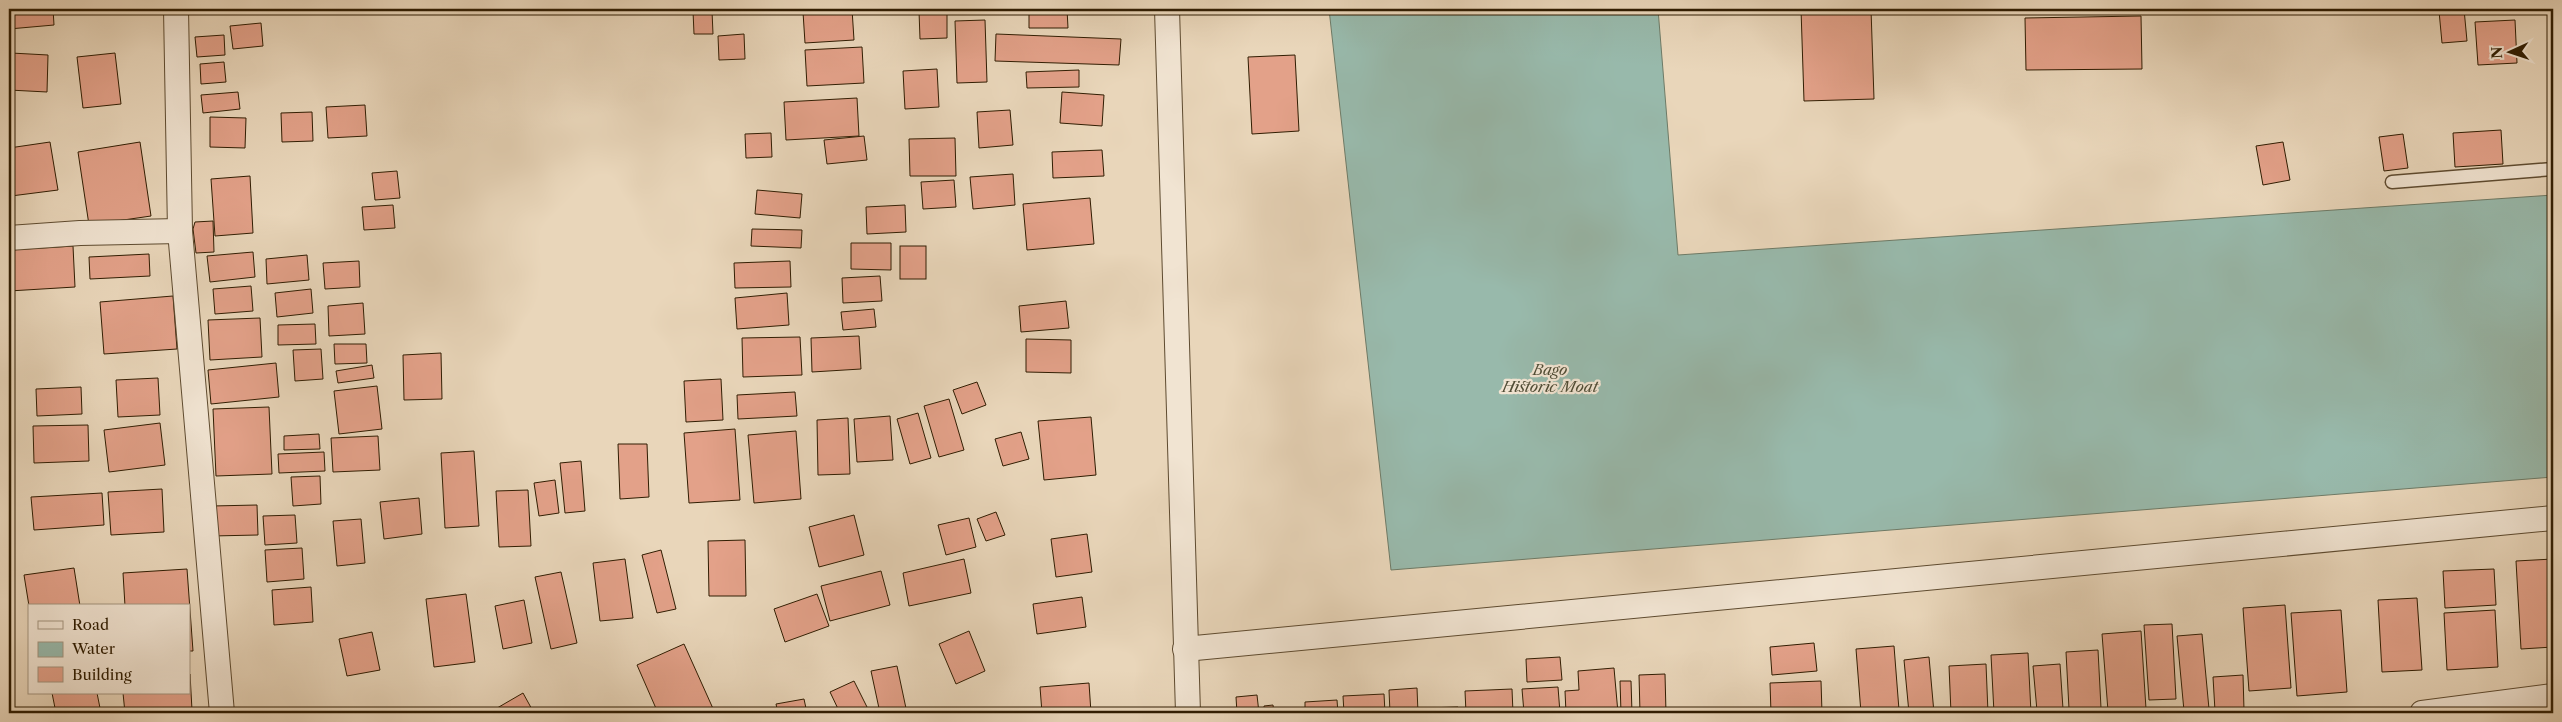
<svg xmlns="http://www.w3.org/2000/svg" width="2562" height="722" font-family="'Libre Caslon Text',serif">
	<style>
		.water { fill: #98b9ab; stroke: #6e7b67 }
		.building { fill: #e3a189; stroke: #301d02 }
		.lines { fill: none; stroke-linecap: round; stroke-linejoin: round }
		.lane-casing { stroke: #5e4b30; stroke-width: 15 }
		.street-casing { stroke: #5e4b30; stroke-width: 26 }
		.lane { stroke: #f1e4d2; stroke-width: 12 }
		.street { stroke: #f1e4d2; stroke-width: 24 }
		.labels { text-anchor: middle; stroke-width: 4.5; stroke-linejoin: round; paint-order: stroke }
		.water-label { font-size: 15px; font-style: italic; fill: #4f4c35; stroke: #f1e4d2 }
	</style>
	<rect width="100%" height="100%" fill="#e9d6ba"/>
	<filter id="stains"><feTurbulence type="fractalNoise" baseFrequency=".004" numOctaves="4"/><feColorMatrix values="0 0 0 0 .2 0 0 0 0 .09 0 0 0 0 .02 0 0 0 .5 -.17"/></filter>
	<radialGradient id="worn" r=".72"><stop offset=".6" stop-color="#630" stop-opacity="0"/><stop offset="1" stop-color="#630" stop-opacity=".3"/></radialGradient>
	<!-- water -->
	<polygon class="water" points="1329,9 1658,9 1678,255 2553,195 2553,477 1391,570"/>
	<!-- building -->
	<g class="building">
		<polygon points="9,9 53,9 54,25 9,29"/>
		<polygon points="852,9 854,40 805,43 803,12"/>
		<polygon points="1029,9 1067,9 1068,28 1029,28"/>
		<polygon points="1801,9 1871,9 1874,99 1804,101"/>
		<polygon points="2464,9 2467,41 2442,43 2439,11"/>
		<polygon points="947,10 947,38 920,39 919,11"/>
		<polygon points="693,11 712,11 713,34 694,34"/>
		<polygon points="2141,16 2142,69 2026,70 2025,18"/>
		<polygon points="985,20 987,82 957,83 955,21"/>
		<polygon points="2515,20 2517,63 2478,65 2475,22"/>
		<polygon points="261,23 263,46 233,49 230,26"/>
		<polygon points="744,34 745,59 719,60 718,36"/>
		<polygon points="996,34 1121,39 1119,65 995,61"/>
		<polygon points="224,35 225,55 197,57 195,37"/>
		<polygon points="862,47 864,83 807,86 805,50"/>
		<polygon points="11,53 48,55 47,92 9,90"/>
		<polygon points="115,53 121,104 83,108 77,57"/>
		<polygon points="1295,55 1299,131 1252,134 1248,57"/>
		<polygon points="224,62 226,82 201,84 200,64"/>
		<polygon points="937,69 939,107 905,109 903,71"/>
		<polygon points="1079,70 1079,87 1027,88 1026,72"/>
		<polygon points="238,92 240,109 203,113 201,95"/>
		<polygon points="1062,92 1104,95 1102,126 1060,123"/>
		<polygon points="857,98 859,136 786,140 784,102"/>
		<polygon points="365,105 367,136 328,138 326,107"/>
		<polygon points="1010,110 1013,145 979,148 977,112"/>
		<polygon points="312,112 313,141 282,142 281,113"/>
		<polygon points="210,117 246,118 245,148 210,147"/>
		<polygon points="2501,130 2503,164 2455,167 2453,133"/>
		<polygon points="771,133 772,157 746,158 745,134"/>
		<polygon points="2403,134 2408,168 2384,171 2379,137"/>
		<polygon points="864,136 867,160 827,164 824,140"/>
		<polygon points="955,138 956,176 910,176 909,139"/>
		<polygon points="50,142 58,190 11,196 9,148"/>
		<polygon points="140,142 151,216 89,225 78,152"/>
		<polygon points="2283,142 2290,180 2263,185 2256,146"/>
		<polygon points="1102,150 1104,176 1053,178 1052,152"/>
		<polygon points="397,171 400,198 375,200 372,173"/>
		<polygon points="1013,174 1015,205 973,209 970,177"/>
		<polygon points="250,176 253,233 215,236 211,179"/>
		<polygon points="954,180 956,207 923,209 921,182"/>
		<polygon points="757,190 802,194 800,218 755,214"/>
		<polygon points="1090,198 1094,244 1027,250 1023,204"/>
		<polygon points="393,205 395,228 364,230 362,207"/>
		<polygon points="905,205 906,232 867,234 866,207"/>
		<polygon points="213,221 214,252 196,253 193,229 195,222"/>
		<polygon points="752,229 802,230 801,248 751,246"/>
		<polygon points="851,243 891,243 891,270 851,269"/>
		<polygon points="73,246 75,287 9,291 9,250"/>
		<rect x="900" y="246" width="26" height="33"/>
		<polygon points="253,252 255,277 210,282 207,256"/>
		<polygon points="149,254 150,276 90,279 89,257"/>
		<polygon points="307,255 309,280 267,284 266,259"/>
		<polygon points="359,261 360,287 325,289 323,263"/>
		<polygon points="790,261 791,287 735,288 734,263"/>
		<polygon points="880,276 882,301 843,303 842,278"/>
		<polygon points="251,286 253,311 215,314 213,289"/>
		<polygon points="311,289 313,313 277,317 275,293"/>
		<polygon points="787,293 789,325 737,329 735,298"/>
		<polygon points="173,296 177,349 104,354 100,302"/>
		<polygon points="1066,301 1069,328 1021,332 1019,306"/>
		<polygon points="363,303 365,334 329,336 328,306"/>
		<polygon points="874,309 876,327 843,330 841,312"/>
		<polygon points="260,318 262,357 210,360 208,320"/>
		<polygon points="315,324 316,344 278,345 278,325"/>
		<polygon points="859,336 861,369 812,372 811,338"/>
		<polygon points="800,337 802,375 743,377 742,338"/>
		<polygon points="1026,339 1071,340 1071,373 1026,372"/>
		<polygon points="334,344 366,344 367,363 335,364"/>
		<polygon points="321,349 323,379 295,381 293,350"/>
		<polygon points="441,353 442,399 404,400 403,355"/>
		<polygon points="276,363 279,397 211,404 208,370"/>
		<polygon points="372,365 374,378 338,383 336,371"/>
		<polygon points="158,378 160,415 118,417 116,380"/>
		<polygon points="721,379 723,420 686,422 684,381"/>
		<polygon points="977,382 986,405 962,414 953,390"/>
		<polygon points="377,386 382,429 339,434 334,391"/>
		<polygon points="81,387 82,414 37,416 36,389"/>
		<polygon points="795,392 797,416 738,419 737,395"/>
		<polygon points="949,399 964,450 939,457 924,406"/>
		<polygon points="269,407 272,474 216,476 213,409"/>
		<polygon points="918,413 931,458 910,464 897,419"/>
		<polygon points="890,416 893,460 857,462 854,419"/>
		<polygon points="1091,417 1096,475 1044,480 1038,421"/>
		<polygon points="848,418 850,474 818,475 817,420"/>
		<polygon points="160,423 165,465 109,472 104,430"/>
		<polygon points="88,425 89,461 34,463 33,426"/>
		<polygon points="735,429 740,500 689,503 684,433"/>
		<polygon points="796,431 801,499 754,503 748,435"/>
		<polygon points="1021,432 1029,459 1003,466 995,439"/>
		<polygon points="319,434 320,449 284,450 284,436"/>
		<polygon points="378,436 380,470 333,472 331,438"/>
		<polygon points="618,444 647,444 649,497 620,499"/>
		<polygon points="474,451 479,526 445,528 441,453"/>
		<polygon points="324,452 325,471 279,473 278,454"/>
		<polygon points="581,461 585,511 565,513 560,463"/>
		<polygon points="320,476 321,504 293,506 291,477"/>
		<polygon points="555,480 559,513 539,516 534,483"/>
		<polygon points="162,489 164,532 111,535 108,492"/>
		<polygon points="528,490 531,546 499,547 496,491"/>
		<polygon points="102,493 104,525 34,530 31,497"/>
		<polygon points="419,498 422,534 384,539 380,502"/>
		<polygon points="257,505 258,535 212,536 212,506"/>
		<polygon points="996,512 1005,535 986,541 977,519"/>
		<polygon points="295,515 297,543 265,545 263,516"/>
		<polygon points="854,515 864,555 819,567 809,527"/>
		<polygon points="969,518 976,547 946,555 938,525"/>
		<polygon points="361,519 365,563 337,566 333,521"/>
		<polygon points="1087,534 1092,572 1056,577 1051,539"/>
		<polygon points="745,540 746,596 709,596 708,541"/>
		<polygon points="302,548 304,579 267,582 265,550"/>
		<polygon points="661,550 676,609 657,613 642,555"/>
		<polygon points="625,559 633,618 600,621 593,563"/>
		<polygon points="964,559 971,593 909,606 903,573"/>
		<polygon points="2553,559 2553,647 2521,649 2516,561"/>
		<polygon points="74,568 80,606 29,606 24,575"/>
		<polygon points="187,569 193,651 189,651 189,606 125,606 123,573"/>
		<polygon points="2494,569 2496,605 2445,608 2443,571"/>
		<polygon points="881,571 890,605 830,621 821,586"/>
		<polygon points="561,572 577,643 551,649 535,577"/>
		<polygon points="311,587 313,622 274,625 272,590"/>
		<polygon points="466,594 475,662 434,667 426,599"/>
		<polygon points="817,594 829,626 785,642 774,609"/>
		<polygon points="1082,597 1086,627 1037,634 1033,604"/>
		<polygon points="2417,598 2422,670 2382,672 2378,600"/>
		<polygon points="524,600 532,643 503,649 495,606"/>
		<polygon points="2285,605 2291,688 2249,691 2243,608"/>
		<polygon points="2341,610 2347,692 2297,696 2291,613"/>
		<polygon points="2495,610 2498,667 2447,670 2444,613"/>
		<polygon points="2172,624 2176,699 2149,700 2144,625"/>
		<polygon points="969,631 985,671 956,684 939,644"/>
		<polygon points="2141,631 2146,709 2108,711 2102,634"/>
		<polygon points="372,632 380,670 347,676 339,639"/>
		<polygon points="2202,634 2209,709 2184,711 2177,636"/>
		<polygon points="1814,643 1817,671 1772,675 1770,647"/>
		<polygon points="684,644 715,713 658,713 637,665"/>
		<polygon points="1894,646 1899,710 1861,713 1856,649"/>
		<polygon points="2098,650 2101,708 2069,709 2066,652"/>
		<polygon points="2028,653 2031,713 1994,713 1991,655"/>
		<polygon points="1560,657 1562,680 1527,682 1526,659"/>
		<polygon points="1929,657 1934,713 1909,713 1904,660"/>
		<polygon points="1986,664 1988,713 1951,713 1949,666"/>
		<polygon points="2060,664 2063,709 2037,711 2033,666"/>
		<polygon points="897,666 907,713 880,713 871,671"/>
		<polygon points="1614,668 1618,713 1566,713 1565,691 1579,690 1578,671"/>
		<polygon points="190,674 192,710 125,713 123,693 189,693"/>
		<polygon points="1665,674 1666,713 1640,713 1639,675"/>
		<polygon points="2243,675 2244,710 2215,711 2213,677"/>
		<polygon points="854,681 870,713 840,713 830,692"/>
		<polygon points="1620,681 1631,681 1632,713 1621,713"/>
		<polygon points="1821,681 1822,713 1771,713 1770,683"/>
		<polygon points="1089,683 1091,713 1042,713 1040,687"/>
		<polygon points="1558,687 1560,713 1524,713 1522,689"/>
		<polygon points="1417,688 1418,713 1390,713 1389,690"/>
		<polygon points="1512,689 1513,713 1466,713 1465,691"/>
		<polygon points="52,693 97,693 101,713 56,713"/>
		<polygon points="523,693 534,713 493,713 492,711"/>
		<polygon points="1384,694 1385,713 1344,713 1343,696"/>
		<polygon points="1257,695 1259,713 1237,713 1236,697"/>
		<polygon points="804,699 807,713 778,713 776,704"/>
		<polygon points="1337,700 1338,713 1305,713 1305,702"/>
		<polygon points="1273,705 1274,713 1264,713 1264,706"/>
		<polygon points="1458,707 1459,713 1426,713 1425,708"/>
	</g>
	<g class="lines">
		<defs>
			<polyline id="lane" points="2392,182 2553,169"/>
			<g id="street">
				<polyline points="176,9 180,231 222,713"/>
				<polyline points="1167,9 1188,713"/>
				<polyline points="9,238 80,233 180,231"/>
				<polyline points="1185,649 2553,518"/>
				<polyline points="2422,713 2553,696"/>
			</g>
		</defs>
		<!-- lane casing -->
		<use href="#lane" class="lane-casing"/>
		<!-- street casing -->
		<use href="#street" class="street-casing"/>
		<!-- lane -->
		<use href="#lane" class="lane"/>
		<!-- street -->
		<use href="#street" class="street"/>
	</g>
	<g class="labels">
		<!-- water labels -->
		<g class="water-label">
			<text x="1550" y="375">Bago<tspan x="1550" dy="17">Historic Moat</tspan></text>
		</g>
	</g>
	<!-- margin -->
	<rect width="2562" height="722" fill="none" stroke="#e9d6ba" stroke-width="30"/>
	<rect x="10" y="10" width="2542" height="702" fill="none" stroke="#301d02" stroke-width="2.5"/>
	<rect x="15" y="15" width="2532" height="692" fill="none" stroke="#301d02"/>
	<!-- legend -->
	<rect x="28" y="604" width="162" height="90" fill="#f1e4d2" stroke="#a4947f"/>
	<rect x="38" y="621" width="25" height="8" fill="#f1e4d2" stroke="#a4947f"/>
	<text x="72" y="630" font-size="15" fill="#301d02">Road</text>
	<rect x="38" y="642" width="25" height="15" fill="#98b9ab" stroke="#a4947f"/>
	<text x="72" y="654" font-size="15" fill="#301d02">Water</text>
	<rect x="38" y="667" width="25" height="15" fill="#e3a189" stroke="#a4947f"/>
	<text x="72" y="680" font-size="15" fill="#301d02">Building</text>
	<!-- north arrow -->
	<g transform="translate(2510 52) rotate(267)" stroke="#f1e4d2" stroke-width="4" paint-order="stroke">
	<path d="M0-4L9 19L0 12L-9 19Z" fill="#301d02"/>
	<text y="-8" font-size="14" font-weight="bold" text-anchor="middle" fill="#301d02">N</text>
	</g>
	<rect width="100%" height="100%" filter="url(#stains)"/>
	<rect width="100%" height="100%" fill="url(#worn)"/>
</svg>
